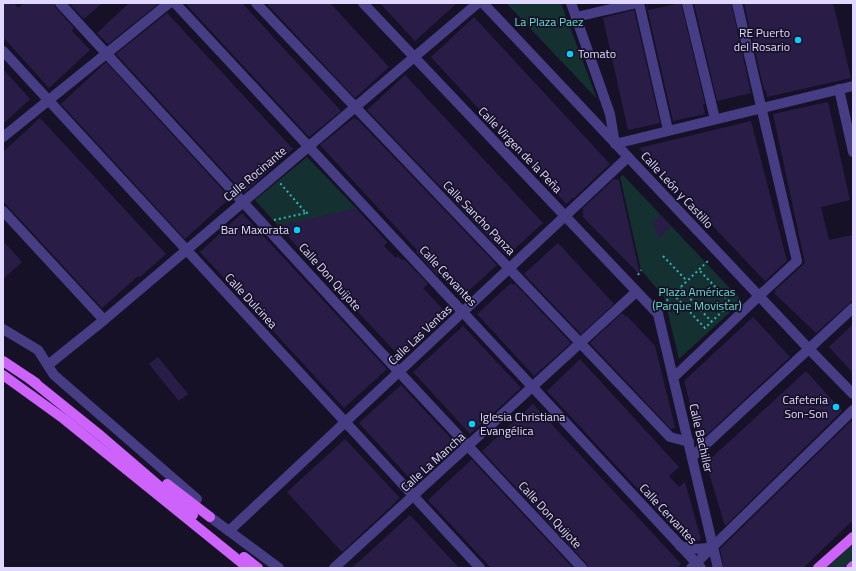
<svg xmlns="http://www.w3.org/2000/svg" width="856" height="571" font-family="'Titillium Web',sans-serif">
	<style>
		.green { fill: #143031 }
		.building { fill: #291d48 }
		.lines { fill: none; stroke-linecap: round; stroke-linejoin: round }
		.path { stroke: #34b4b6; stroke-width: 2; stroke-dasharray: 2 3; stroke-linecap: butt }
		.minor { stroke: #463d85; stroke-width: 10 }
		.major { stroke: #cd63fa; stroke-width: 10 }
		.poi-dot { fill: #0bcdf7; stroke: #161127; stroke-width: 1.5 }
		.labels { text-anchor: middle; stroke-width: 3.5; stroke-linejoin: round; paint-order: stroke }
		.park-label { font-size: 12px; fill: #66dcc8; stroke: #161127 }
		.poi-label { font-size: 12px; fill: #e0d8fe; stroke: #161127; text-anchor: end }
		.street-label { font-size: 12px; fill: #e0d8fe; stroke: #161127 }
	</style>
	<rect width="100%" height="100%" fill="#161127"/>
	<!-- green -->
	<g class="green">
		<polygon points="506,3 561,3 597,99"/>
		<polygon points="307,157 357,209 282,226 281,229 255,200"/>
		<polygon points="623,175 742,301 679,359 664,297 641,270 620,177"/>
		<polygon points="853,544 853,560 843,568 826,568"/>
	</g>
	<!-- building -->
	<g class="building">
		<polygon points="3,3 14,3 18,8 24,3 54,3 55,7 74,28 72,31 90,50 49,88 3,37"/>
		<polygon points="69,3 102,3 84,19"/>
		<polygon points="129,3 158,4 108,44 97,33"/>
		<polygon points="185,3 242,3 341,111 309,137"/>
		<polygon points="266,3 330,3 389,67 355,98"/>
		<polygon points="380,3 457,3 415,41"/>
		<polygon points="646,3 647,3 648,10 681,3 705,104 703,104 705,114 673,121"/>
		<polygon points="694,3 731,3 751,93 717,101"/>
		<polygon points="744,3 833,3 851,78 767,97 766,90 764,90"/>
		<polygon points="634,10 660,123 628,130 603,18"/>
		<polygon points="167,13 293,149 245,192 241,188 240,189 116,54"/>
		<polygon points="474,17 610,164 573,199 573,198 566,204 431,57"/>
		<polygon points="106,62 230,198 185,239 61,104"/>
		<polygon points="3,69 30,99 3,124"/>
		<polygon points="405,75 543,223 507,256 367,110"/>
		<polygon points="828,102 850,200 821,207 829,240 853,235 853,300 816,333 774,293 776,292 774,291 805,263 773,114"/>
		<polygon points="40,118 166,254 140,277 138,276 102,308 3,201 3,152"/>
		<polygon points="354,118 356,120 357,119 497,265 461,298 439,274 437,275 416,252 417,250 320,145"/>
		<polygon points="751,121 787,261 765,281 639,148"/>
		<polygon points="614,179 619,180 640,275 582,216 584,214 582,212 584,210 582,209"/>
		<polygon points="352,209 357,209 387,242 384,246 396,258 398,256 402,260 403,259 406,261 428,284 423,288 446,313 400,357 278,226"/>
		<polygon points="242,213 387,369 344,408 200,252"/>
		<polygon points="661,215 671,227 658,239 653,221"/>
		<polygon points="3,241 22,262 3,279"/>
		<polygon points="558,243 614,304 581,334 524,274"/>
		<polygon points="511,283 513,285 514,283 571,343 534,376 477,314"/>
		<polygon points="622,313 626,317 627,316 655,346 675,427 671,429 590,343"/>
		<polygon points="753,317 790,357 700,441 684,381"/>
		<polygon points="853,324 853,373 829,347"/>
		<polygon points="463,326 521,388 470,434 413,372"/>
		<polygon points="158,357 188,394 179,401 149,364"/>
		<polygon points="580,359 679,467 669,476 679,487 685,482 701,539 697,542 685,540 547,391"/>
		<polygon points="806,371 842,411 725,526 706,463"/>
		<polygon points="401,385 457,445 415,484 359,423"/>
		<polygon points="533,404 681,564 677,568 588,568 587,564 482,451"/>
		<polygon points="851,421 853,423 853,520 803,568 724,568 720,549"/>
		<polygon points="345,439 400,498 342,552 287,492"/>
		<polygon points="471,460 472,460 573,568 491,568 428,500"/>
		<polygon points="410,515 459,568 352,568"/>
	</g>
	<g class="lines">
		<!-- path -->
		<g class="path">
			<polyline points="306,213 310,212"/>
			<polyline points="274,220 306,213 280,183"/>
			<polyline points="663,256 687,281"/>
			<polyline points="638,275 641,270"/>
			<polyline points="680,288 712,322"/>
			<polyline points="673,294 705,328 731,303 699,270"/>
			<polyline points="663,304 709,260"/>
		</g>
		<!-- minor -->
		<g class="minor">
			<polyline points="60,3 399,372 582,568"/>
			<polyline points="175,3 701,568"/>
			<polyline points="256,3 670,437 689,442"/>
			<polyline points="363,3 658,314 718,568"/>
			<polyline points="483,3 809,349 853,394"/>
			<polyline points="571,3 610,114 615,144 853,86"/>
			<polyline points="639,3 668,130"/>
			<polyline points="687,3 715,119"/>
			<polyline points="576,17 637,3"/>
			<polyline points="3,51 480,568"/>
			<polyline points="839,89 853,152"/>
			<polyline points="3,137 169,3"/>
			<polyline points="3,211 104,320"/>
			<polyline points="3,329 38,350 54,375 197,499"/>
			<polyline points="48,365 104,320 478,3"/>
			<polyline points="673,378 759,296 797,261 737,3"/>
			<polyline points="692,457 853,308"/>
			<polyline points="210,517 279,568"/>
			<polyline points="229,531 628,157"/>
			<path d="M680 546C693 549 699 550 713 547"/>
			<polyline points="334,568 636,292"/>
			<polyline points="691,568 853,410"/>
		</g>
		<!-- major -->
		<g class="major">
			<polyline points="3,361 36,383"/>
			<polyline points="3,375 64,419 248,568"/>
			<polyline points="30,379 101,436 193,515"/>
			<polyline points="167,484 210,517"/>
			<polyline points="244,557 258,568"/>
			<polyline points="818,568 853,537"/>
			<polyline points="851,568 853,566"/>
		</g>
	</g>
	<!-- markers -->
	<g class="poi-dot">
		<circle cx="798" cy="40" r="4"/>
		<circle cx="570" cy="54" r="4"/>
		<circle cx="297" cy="230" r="4"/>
		<circle cx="836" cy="407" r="4"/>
		<circle cx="472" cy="424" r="4"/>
	</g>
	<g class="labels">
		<!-- park labels -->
		<g class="park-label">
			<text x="549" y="26">La Plaza Paez</text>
			<text x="697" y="296">Plaza Américas<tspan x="697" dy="14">(Parque Movistar)</tspan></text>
		</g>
		<!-- poi labels -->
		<g class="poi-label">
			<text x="790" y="37">RE Puerto<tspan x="790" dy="14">del Rosario</tspan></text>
			<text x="578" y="58" text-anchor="start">Tomato</text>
			<text x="289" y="234">Bar Maxorata</text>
			<text x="828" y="404">Cafeteria<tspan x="828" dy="14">Son-Son</tspan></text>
			<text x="480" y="421" text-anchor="start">Iglesia Christiana<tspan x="480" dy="14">Evangélica</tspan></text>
		</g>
		<!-- street labels -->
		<g class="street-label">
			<text transform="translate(520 150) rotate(46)" y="4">Calle Virgen de la Peña</text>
			<text transform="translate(255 174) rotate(-40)" y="4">Calle Rocinante</text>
			<text transform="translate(677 190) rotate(47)" y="4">Calle León y Castillo</text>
			<text transform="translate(479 218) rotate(46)" y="4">Calle Sancho Panza</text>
			<text transform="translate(448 276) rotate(47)" y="4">Calle Cervantes</text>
			<text transform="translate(330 277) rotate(48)" y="4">Calle Don Quijote</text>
			<text transform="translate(251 301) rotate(47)" y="4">Calle Dulcinea</text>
			<text transform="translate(420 335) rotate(-43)" y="4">Calle Las Ventas</text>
			<text transform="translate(701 438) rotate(77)" y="4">Calle Bachiller</text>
			<text transform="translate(433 462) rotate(-42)" y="4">Calle La Mancha</text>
			<text transform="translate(668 514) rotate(47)" y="4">Calle Cervantes</text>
			<text transform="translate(550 515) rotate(47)" y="4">Calle Don Quijote</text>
		</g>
	</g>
	<!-- border -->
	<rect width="856" height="571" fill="none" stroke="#e0d8fe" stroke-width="8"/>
</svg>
